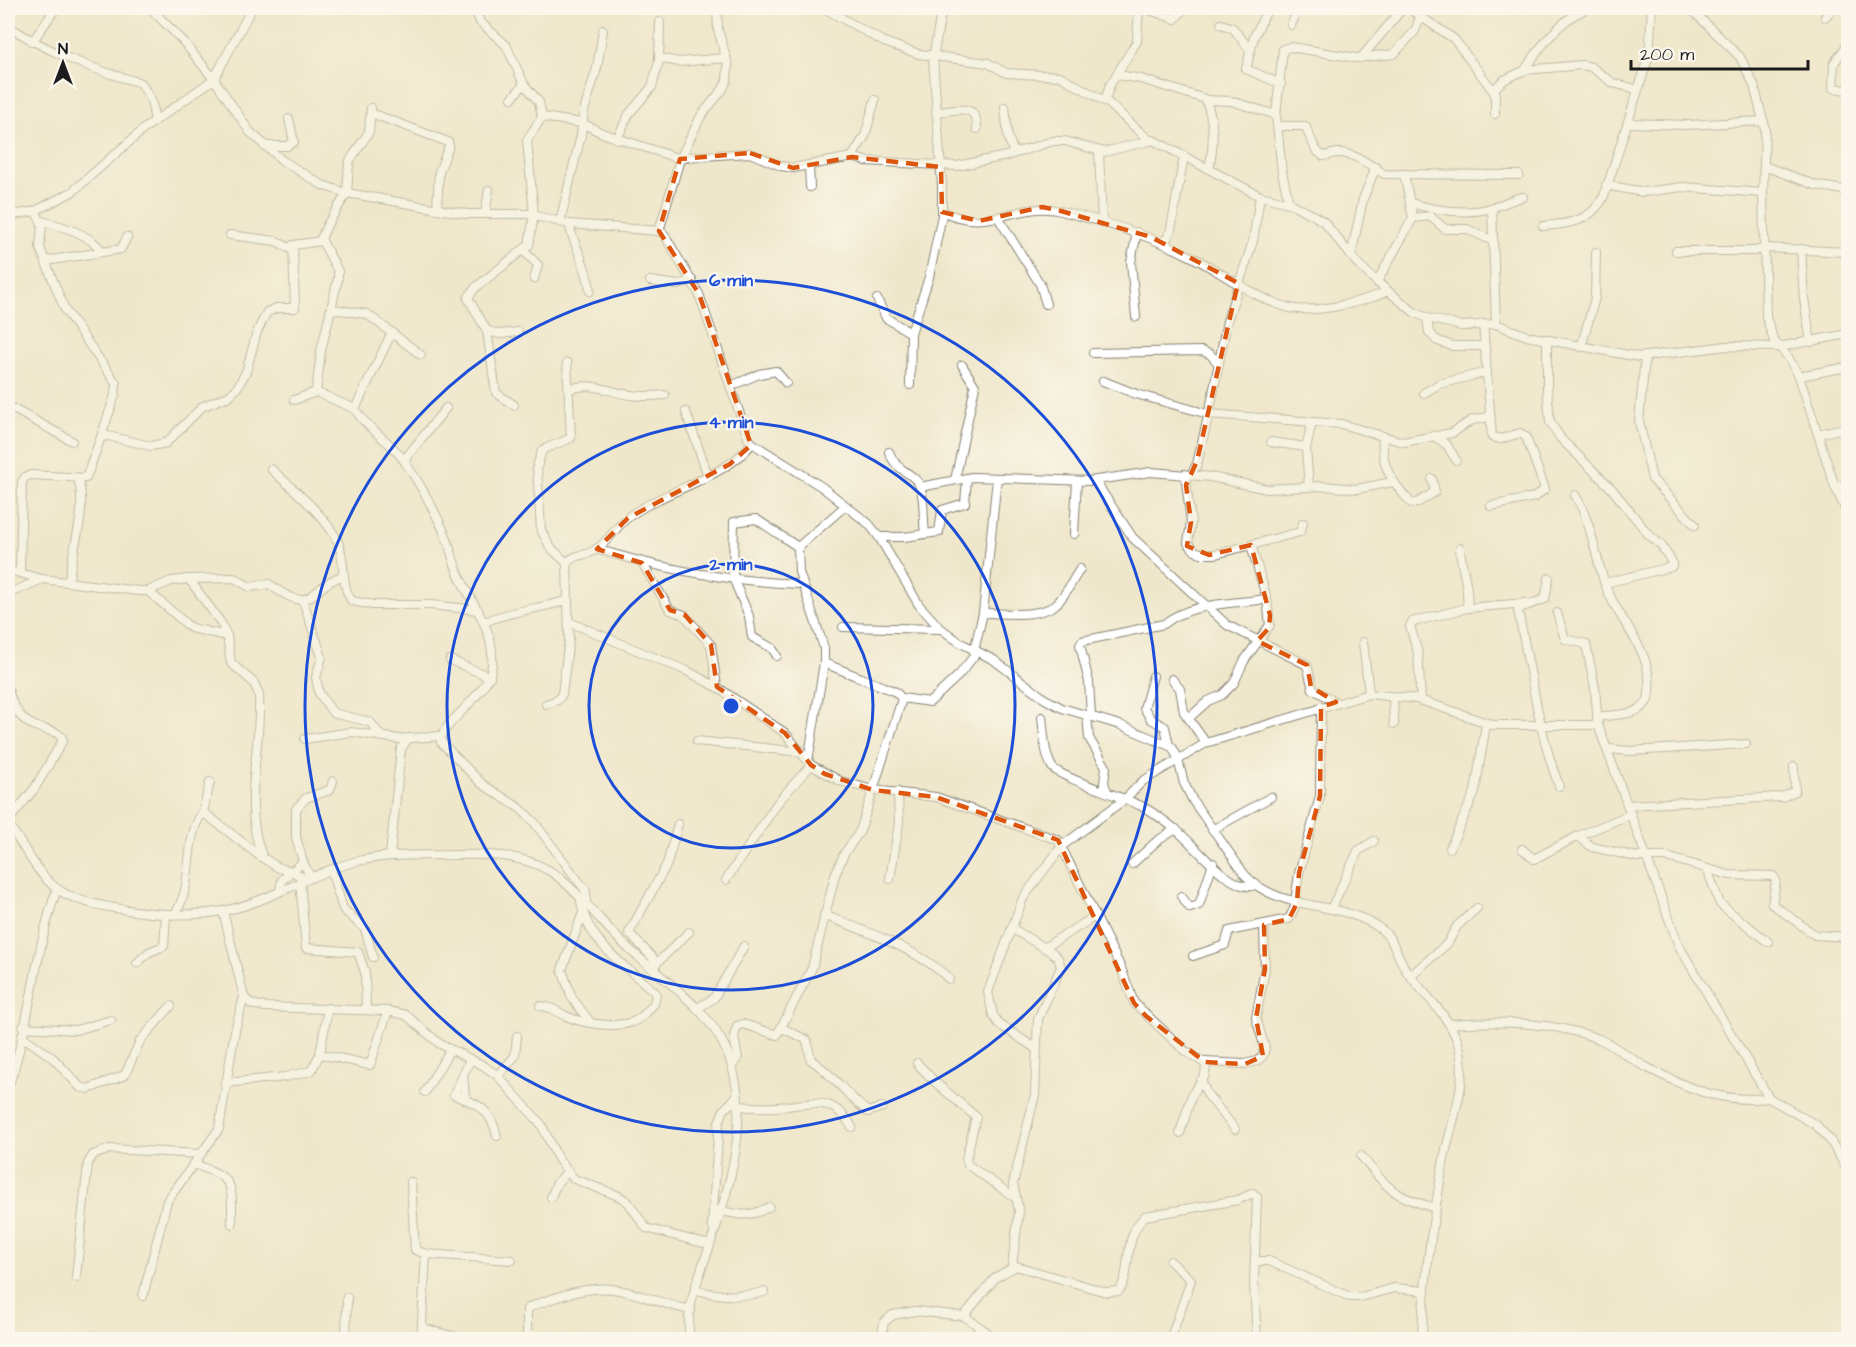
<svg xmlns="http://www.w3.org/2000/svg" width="1856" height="1347" font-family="'Architects Daughter',sans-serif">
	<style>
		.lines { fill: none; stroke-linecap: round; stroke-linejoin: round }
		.minor-casing { stroke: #868274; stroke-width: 10 }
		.minor { stroke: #fff; stroke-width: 8 }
		.marked { fill: none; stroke: #de560d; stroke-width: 4.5; stroke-dasharray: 12 8; stroke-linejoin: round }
		.ring { fill: none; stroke: #1d4ed8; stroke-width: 3 }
		.centre { fill: #1d4ed8; stroke: #fbf7ec; stroke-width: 3 }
		.ring-label { font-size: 18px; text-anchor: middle; font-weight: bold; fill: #1d4ed8; stroke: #fbf7ec; stroke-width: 4.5; stroke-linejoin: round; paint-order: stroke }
	</style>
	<rect width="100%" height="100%" fill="#fbf7ec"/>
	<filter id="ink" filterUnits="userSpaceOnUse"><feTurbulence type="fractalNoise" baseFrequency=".0167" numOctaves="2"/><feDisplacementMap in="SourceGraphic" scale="12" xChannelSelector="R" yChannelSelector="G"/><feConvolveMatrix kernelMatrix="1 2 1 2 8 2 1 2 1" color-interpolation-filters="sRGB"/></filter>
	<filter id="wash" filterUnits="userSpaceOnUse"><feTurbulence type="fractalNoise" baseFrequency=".008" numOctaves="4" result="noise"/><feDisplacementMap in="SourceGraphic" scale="24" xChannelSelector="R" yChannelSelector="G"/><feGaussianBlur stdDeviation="1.35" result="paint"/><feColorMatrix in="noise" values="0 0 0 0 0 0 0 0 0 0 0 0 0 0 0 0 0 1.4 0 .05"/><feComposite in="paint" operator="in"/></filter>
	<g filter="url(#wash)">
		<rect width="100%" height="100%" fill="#efe7cb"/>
	</g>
	<g filter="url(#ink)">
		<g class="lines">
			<defs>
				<g id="minor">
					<path d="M150 8 181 39 214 79 250 132 283 161 322 185 347 193 467 214H528L569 224 659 231 664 234 699 294 748 438 752 443 822 487 869 524 879 537 919 605 939 627 959 642 994 660 1045 699 1062 708 1120 725 1172 747 1177 756 1184 783 1193 801 1245 875C1281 914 1341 898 1382 930 1395 940 1398 960 1408 973 1424 994 1450 1017 1458 1043 1470 1081 1451 1121 1444 1159 1433 1218 1423 1280 1422 1340"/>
					<polyline points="475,8 480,22 506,45 524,84 539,102 542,117 527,140 534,215 529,245 475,288 468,298 487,331 496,393 514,405"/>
					<polyline points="1139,8 1137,41 1110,85 1105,100 1149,140"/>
					<polyline points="1144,8 1175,19 1185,8"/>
					<polyline points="1268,8 1254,37 1246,69 1281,84"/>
					<polyline points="1408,8 1454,39 1494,92"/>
					<polyline points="1690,8 1740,57 1754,85 1765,129 1763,193 1766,317 1774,341 1788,357 1799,376 1835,487 1848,514"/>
					<polyline points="829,11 884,42 919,54 988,63 1006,73 1060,76 1106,102"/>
					<polyline points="1825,17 1834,8"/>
					<polyline points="1221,24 1233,28 1250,50"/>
					<polyline points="1291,25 1299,8"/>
					<path d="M8 26C52 54 91 69 141 83L151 100 155 121"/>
					<polyline points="32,42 56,8"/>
					<polyline points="1848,44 1834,63 1833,88 1848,90"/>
					<polyline points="659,58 679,62 726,58"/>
					<polyline points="1361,58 1403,8"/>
					<path d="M1525 70C1539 48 1563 15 1590 8"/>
					<path d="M1118 75 1141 79 1205 99C1215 120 1214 147 1209 169"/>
					<polyline points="512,98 524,84"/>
					<polyline points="1206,100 1231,101 1276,115"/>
					<polyline points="1005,107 1008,137 1014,153"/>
					<path d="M936 112C957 111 977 101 977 129"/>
					<polyline points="371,113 448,142 449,146 439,172 437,209"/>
					<polyline points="1495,114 1495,88 1504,80 1525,70 1582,65 1591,67 1613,83 1636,89"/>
					<polyline points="542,117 582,123 602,133 680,159 701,116 723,89 727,80 728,64 718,30 717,8"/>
					<polyline points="1629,123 1686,125 1764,121"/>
					<path d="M1278 126H1305L1316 150 1323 156C1328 156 1332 153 1338 153 1355 153 1370 165 1384 174L1519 175"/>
					<polyline points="617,139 629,114 652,87 659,61 660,22"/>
					<polyline points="264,146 287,146 294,142 289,119"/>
					<polyline points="1099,152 1102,221"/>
					<polyline points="852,157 865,136 875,100"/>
					<polyline points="809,165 810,187"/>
					<polyline points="1764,166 1815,185 1848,191"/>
					<polyline points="1606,185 1643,192 1683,187 1763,193"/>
					<polyline points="1289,203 1282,172 1276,115 1283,49 1291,47 1356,58 1394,54 1415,31 1421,15 1417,8"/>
					<path d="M1411 203C1433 210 1468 215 1491 208 1502 205 1511 199 1523 197"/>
					<polyline points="1492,208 1496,324"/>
					<polyline points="35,211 42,223 40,248 65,310 116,383 115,395 101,437"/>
					<path d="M942 211C990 235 1017 200 1061 211 1107 222 1152 236 1194 258 1223 273 1253 297 1286 307 1313 315 1363 302 1388 291"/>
					<polyline points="485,214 489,190"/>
					<polyline points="8,216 35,211 72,192 145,128 214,79 252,8"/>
					<polyline points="1413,218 1430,216 1445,229 1467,229 1491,240"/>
					<polyline points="999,219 1040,284 1046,304"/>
					<path d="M41 221C62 226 89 233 103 252"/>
					<polyline points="560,222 581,135 584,111 597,68 603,30"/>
					<path d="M569 224C574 247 588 267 590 291"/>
					<path d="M1543 226C1569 224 1591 222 1604 196L1649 56 1652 8"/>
					<polyline points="659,231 680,159 686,157 750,153 781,166 793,168 852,157 866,161 957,166 1006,156 1053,141 1065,141 1104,152 1153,140 1260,196 1289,203 1313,215 1324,222 1357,263 1377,282 1414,312 1427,318 1462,326 1496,324 1527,336 1639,357 1727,346 1779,347 1848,334"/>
					<polyline points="230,235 276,241 291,249"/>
					<polyline points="1160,242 1167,239 1171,229 1184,156"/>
					<polyline points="1801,249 1804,299 1811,342"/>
					<polyline points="524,251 538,265 534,279"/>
					<polyline points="1676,251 1755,251 1765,248 1848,252"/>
					<polyline points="1351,256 1363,199 1376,167"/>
					<polyline points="46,261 121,249 127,237"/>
					<polyline points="650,281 678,285 692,280"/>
					<polyline points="1377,282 1413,218 1404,174"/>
					<polyline points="877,299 886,318 911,333"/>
					<polyline points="333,309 367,314 421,355"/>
					<polyline points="1136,317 1131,262 1137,232"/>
					<polyline points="1427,318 1429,332 1436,340 1452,346 1484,346"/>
					<polyline points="1483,324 1492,437 1501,439 1520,433 1526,437 1545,489 1535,497 1491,506"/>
					<polyline points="487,331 500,334 518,332"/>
					<path d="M392 332 355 409C367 430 392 441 405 462 420 484 434 509 445 534 451 548 453 563 460 577 473 606 495 630 492 665 489 697 438 724 441 742L482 784 521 809 534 822 586 891V906"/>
					<polyline points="1547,339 1547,388 1550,422 1561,439 1612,489 1649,535 1661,545 1673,564 1671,567 1605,583"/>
					<polyline points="1581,347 1595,298 1596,252"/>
					<polyline points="1093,353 1202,351 1210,354 1219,364"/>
					<polyline points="1645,357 1639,421 1652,479 1695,525"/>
					<polyline points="1799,376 1848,367"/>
					<polyline points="1103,381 1136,394 1208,414 1341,424 1403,442 1452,433 1472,420 1489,417"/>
					<polyline points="910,385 911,333 929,277 942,215 942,185 933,58 942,8"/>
					<polyline points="731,386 759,374 776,371 786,383"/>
					<path d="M569 389C593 381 608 392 631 395 642 397 654 396 665 395"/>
					<polyline points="1424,393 1439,384 1487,372"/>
					<polyline points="294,400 316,392"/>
					<polyline points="8,406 72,441"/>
					<polyline points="355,409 316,392 321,351 338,279 338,271 321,239 327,225 347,193 349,162 369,132 371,108"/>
					<polyline points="686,412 708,476"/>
					<polyline points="1818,434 1848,427"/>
					<path d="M1383 436C1380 466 1392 482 1411 503H1417L1435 492 1432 479"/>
					<polyline points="1434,436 1447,445 1456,460"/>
					<polyline points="1271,442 1306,447"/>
					<path d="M889 452C897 473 914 472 920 486 925 500 923 520 925 534"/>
					<polyline points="404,460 446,408"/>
					<path d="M271 469C292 488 327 517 338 542 346 560 340 585 352 601L373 605H430L478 610"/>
					<polyline points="1185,474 1191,522 1188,543 1195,551 1204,554 1216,554 1300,532 1303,523"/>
					<polyline points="1191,475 1197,464 1211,404 1227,321 1253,241 1260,196"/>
					<polyline points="955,480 975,386 962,365"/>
					<polyline points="1095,481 1133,538 1227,625 1307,665 1313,689 1336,702"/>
					<polyline points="920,487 972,477 1090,481 1151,472 1211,477 1267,489 1324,486 1357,489 1392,482"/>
					<polyline points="1309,487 1306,449 1312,422"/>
					<polyline points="1835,487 1848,484"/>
					<path d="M1575 495C1592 522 1595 558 1606 587 1620 625 1657 653 1648 700 1638 717 1615 714 1597 717"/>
					<polyline points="1074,534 1077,481"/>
					<polyline points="879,537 904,537 939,532 942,510 965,503 967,478"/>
					<path d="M597 549C663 570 731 581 799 584"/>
					<polyline points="567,563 550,547 541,530 537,467 542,450 571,438 567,363"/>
					<polyline points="642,563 670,610 684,615 711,645 717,687"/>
					<path d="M8 570 42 579 139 591H148L171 581 189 579 234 578 250 587 269 584C316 618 305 588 344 575"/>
					<polyline points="20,572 22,482 25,477 31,475 86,478 101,437 108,436 151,446 166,443 203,406 229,396 237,388 246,372 257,332 267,312 277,308 295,308 293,245 322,241"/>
					<path d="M1549 578 1545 599 1520 608 1518 611C1531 670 1538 730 1559 786"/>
					<path d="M189 579 221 623 227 636 231 663 254 683 259 695C262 749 241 806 263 858L279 868 292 871 303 862 310 876"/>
					<path d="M69 581C72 545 88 514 78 479"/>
					<polyline points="148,591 191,628 227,636"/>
					<polyline points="8,594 42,579"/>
					<polyline points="303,601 322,657 316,677 319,693 333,713 370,722 382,737"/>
					<polyline points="1467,608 1525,603"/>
					<path d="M983 613C1004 613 1037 618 1055 605 1066 596 1072 581 1080 569"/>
					<polyline points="1557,613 1565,639 1586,644 1595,688 1598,725 1679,946 1769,1098 1816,1125 1830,1140 1848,1171"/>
					<path d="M485 622C514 609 538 610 568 600"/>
					<polyline points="569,622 687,671 717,687 785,733 811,765 840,781 873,790 936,797 1058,840 1121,968 1134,1003 1185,1051 1206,1064 1205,1075 1192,1095 1180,1133"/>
					<polyline points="843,627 941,629"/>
					<polyline points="1363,642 1369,694"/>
					<polyline points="974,651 983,613 997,478"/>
					<polyline points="777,656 772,648 752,637 749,616 733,578 734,522 756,519 798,547"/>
					<polyline points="450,660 490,677"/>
					<polyline points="1153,676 1144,708 1151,719 1165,727 1169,745"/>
					<polyline points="1172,679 1180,689 1184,712 1206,743"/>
					<path d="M8 689C12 705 19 720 35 726 44 731 59 729 63 740L35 788 8 821"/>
					<polyline points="1393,697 1394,724"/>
					<polyline points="902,698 930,702 959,675 977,652"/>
					<path d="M1421 701 1418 653 1410 626 1412 622 1467 608C1470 588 1461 568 1460 548"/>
					<path d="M546 704 558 700 562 694 569 639 567 563C575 553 585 557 595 550 607 543 616 527 627 518 663 490 727 478 752 443"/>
					<polyline points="1087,715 1089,738 1106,767 1104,783 1107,791"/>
					<path d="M1091 716 1089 682 1080 645 1082 641 1164 624C1190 602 1234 604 1267 599"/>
					<path d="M1042 717C1044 733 1044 753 1052 767 1060 778 1124 797 1141 806 1153 812 1165 821 1175 829 1194 843 1232 895 1255 885"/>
					<polyline points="1189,718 1208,701 1222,695 1234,683 1244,661 1270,625 1267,599 1251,545"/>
					<polyline points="305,739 351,732 398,739 440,736"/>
					<polyline points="697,741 801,752"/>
					<polyline points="1608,749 1631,751 1746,744"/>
					<polyline points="808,761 824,663 824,648 799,572 798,547 844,507"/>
					<polyline points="210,782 203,812 261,857"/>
					<polyline points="1627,805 1782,797 1795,791 1794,767"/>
					<path d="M8 824C23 844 36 873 56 888 73 901 100 906 121 909 156 915 189 917 223 911 270 902 312 872 358 861 390 853 422 856 455 855 487 854 522 854 550 871 576 888 603 925 627 947 666 983 717 1012 732 1066 749 1124 729 1190 710 1245 700 1275 684 1308 690 1340"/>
					<polyline points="1212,830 1271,797"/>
					<polyline points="1578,836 1592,847 1637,857 1667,857 1729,875 1773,876 1776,880 1772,904 1815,935 1848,937"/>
					<polyline points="1450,848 1475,792 1486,724"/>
					<polyline points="1522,849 1534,859 1578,836 1631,814"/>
					<polyline points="390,855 401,749 408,739"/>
					<polyline points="303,862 296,837 296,809 306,798 330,790 333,781"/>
					<polyline points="1132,864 1157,841 1176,829"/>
					<polyline points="1707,869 1720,904 1768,942"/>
					<polyline points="331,870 343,909 365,929 373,957"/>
					<polyline points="890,879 899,823 898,792"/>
					<polyline points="726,880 778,802 811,765"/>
					<polyline points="300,881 306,948 358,952 365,972 366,1010"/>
					<polyline points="280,890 282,880 292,871 305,879"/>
					<polyline points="1181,896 1190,908 1199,905 1213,863"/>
					<polyline points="1295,902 1299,873 1320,796 1321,707"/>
					<polyline points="1332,907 1358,851 1374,841"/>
					<polyline points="223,911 244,997 251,1004 265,1007 388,1011 406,1015 440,1044 484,1066 498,1076 541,1124 558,1159 574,1179 619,1196 628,1202 646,1228 710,1245"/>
					<path d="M174 915C196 885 182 839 203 812"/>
					<polyline points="582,915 562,970 572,998 590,1022"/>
					<path d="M824 915C864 931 919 949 949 979"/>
					<polyline points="1045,947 1094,917"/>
					<polyline points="1193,956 1225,945 1229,931 1289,919 1297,903"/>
					<polyline points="137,963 149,952 164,946 166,916"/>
					<polyline points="656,964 689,932"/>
					<polyline points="657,973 653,958 629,933 667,864 678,824"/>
					<polyline points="1410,976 1447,944 1457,926 1477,908"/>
					<path d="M540 1006C552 1006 556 1012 566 1016 583 1024 614 1028 632 1022 641 1020 648 1010 654 1004L656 993C628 968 585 941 581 901"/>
					<polyline points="698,1008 714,998 744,946"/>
					<path d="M1449 1024C1499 1021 1551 1021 1599 1039 1616 1046 1630 1059 1646 1067 1689 1089 1720 1103 1769 1098"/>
					<polyline points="23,1027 76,1030 111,1020"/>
					<path d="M782 1028 807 1040 811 1060C833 1074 847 1096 868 1112L882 1107"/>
					<polyline points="22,1036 53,1058 80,1087 88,1089 125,1075 140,1041 171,1006"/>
					<polyline points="1035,1048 999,1024 993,1015 988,992 1023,898 1062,846 1125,799 1143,781 1206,743 1369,694 1417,699 1493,725 1598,725"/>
					<polyline points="320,1054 370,1065 388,1011"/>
					<path d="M470 1060 454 1095C477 1103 491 1109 497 1136"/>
					<polyline points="1205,1062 1245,1064 1257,1061 1263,1056 1265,1048 1256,1018 1265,969 1264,925"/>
					<polyline points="917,1063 935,1082 976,1117 966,1159 968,1165 1014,1197"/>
					<polyline points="732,1065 738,1059 734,1037 737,1026 743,1024 777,1035 812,968 835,875 844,854 860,831 902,699 896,692 824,663"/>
					<polyline points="463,1074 465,1096"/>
					<polyline points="498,1076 515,1056 517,1036"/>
					<polyline points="1201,1080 1207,1094 1235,1129"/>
					<polyline points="225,1083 285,1077 311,1071 320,1054 328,1008"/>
					<path d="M8 1087C31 1023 34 953 57 889"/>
					<polyline points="425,1092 450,1050"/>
					<path d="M737 1106C750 1107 763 1108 776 1107 808 1105 832 1093 852 1127"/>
					<path d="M1361 1156C1388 1189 1394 1197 1436 1208"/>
					<path d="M194 1164C235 1179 232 1182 232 1224"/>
					<polyline points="411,1182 415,1250 426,1254 512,1260"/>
					<polyline points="551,1197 557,1183 568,1171"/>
					<path d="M720 1210C739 1216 751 1217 769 1207"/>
					<polyline points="712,1226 719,1122 724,1110 737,1096"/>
					<polyline points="1170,1261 1191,1280 1170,1340"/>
					<polyline points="1256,1261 1269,1261 1350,1297 1361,1297 1394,1288 1425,1291"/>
					<polyline points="1012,1267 1019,1211 1013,1184 1035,1095 1038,1019 1061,967 1058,958 1053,953 1013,929"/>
					<polyline points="76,1277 88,1163 93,1155 110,1149 200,1154"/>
					<path d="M696 1290C719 1296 740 1298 764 1292"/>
					<polyline points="143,1296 167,1201 219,1129 235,1030 244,997"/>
					<polyline points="964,1316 998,1340"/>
					<polyline points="978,1326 980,1340"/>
					<polyline points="423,1328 466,1340"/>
					<polyline points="95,1336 95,1340"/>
					<polyline points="346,1340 347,1297"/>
					<polyline points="421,1340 426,1254"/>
					<path d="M527 1340V1309C537 1303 550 1300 561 1296 621 1277 636 1299 691 1310"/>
					<path d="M881 1340 884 1322 893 1315 915 1311 964 1316 995 1278 1016 1266 1106 1292 1119 1291C1133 1273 1121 1239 1145 1216L1238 1200 1253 1193 1257 1197 1254 1282 1257 1340"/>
				</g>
			</defs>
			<!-- minor casing -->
			<use href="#minor" class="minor-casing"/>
			<!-- minor -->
			<use href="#minor" class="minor"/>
		</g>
	</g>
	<!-- marked area -->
	<path d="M0 0H1856V1347H0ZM750 153 793 168 852 157 941 167 942 212 979 221 1042 207 1061 211 1151 237 1238 283 1197 461 1186 485 1191 522 1187 546 1209 555 1251 545 1270 615 1269 628 1257 641 1307 665 1311 687 1336 702 1321 707 1320 796 1299 873 1297 903 1289 919 1264 925 1265 969 1256 1018 1263 1056 1245 1064 1205 1062 1146 1016 1134 1003 1058 840 936 797 873 790 825 774 811 765 785 733 717 687 711 645 685 615 670 610 642 563 597 549 628 518 730 464 751 445 699 294 659 231 680 159Z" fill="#efe7cb" fill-opacity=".55" fill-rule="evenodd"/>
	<path class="marked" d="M750 153 793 168 852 157 941 167 942 212 979 221 1042 207 1061 211 1151 237 1238 283 1197 461 1186 485 1191 522 1187 546 1209 555 1251 545 1270 615 1269 628 1257 641 1307 665 1311 687 1336 702 1321 707 1320 796 1299 873 1297 903 1289 919 1264 925 1265 969 1256 1018 1263 1056 1245 1064 1205 1062 1146 1016 1134 1003 1058 840 936 797 873 790 825 774 811 765 785 733 717 687 711 645 685 615 670 610 642 563 597 549 628 518 730 464 751 445 699 294 659 231 680 159Z"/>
	<!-- distance rings -->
	<g class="ring">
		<circle cx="731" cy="706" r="142"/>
		<circle cx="731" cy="706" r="284"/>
		<circle cx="731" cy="706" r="426"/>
	</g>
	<circle cx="731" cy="706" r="9" class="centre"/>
	<g class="ring-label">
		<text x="731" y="286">6 min</text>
		<text x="731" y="428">4 min</text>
		<text x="731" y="570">2 min</text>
	</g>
	<!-- margin -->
	<rect width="1856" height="1347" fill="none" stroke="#fbf7ec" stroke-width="30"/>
	<!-- north arrow -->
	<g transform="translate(63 63)" stroke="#fbf7ec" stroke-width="4.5" paint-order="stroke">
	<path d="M0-4.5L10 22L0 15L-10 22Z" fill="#1c1c1c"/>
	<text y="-9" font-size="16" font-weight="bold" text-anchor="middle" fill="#1c1c1c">N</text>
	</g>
	<!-- scale -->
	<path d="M1631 60v9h177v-9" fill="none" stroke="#1c1c1c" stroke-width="3"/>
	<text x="1640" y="60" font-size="18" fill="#1c1c1c" stroke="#fbf7ec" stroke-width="4.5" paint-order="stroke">200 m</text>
</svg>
